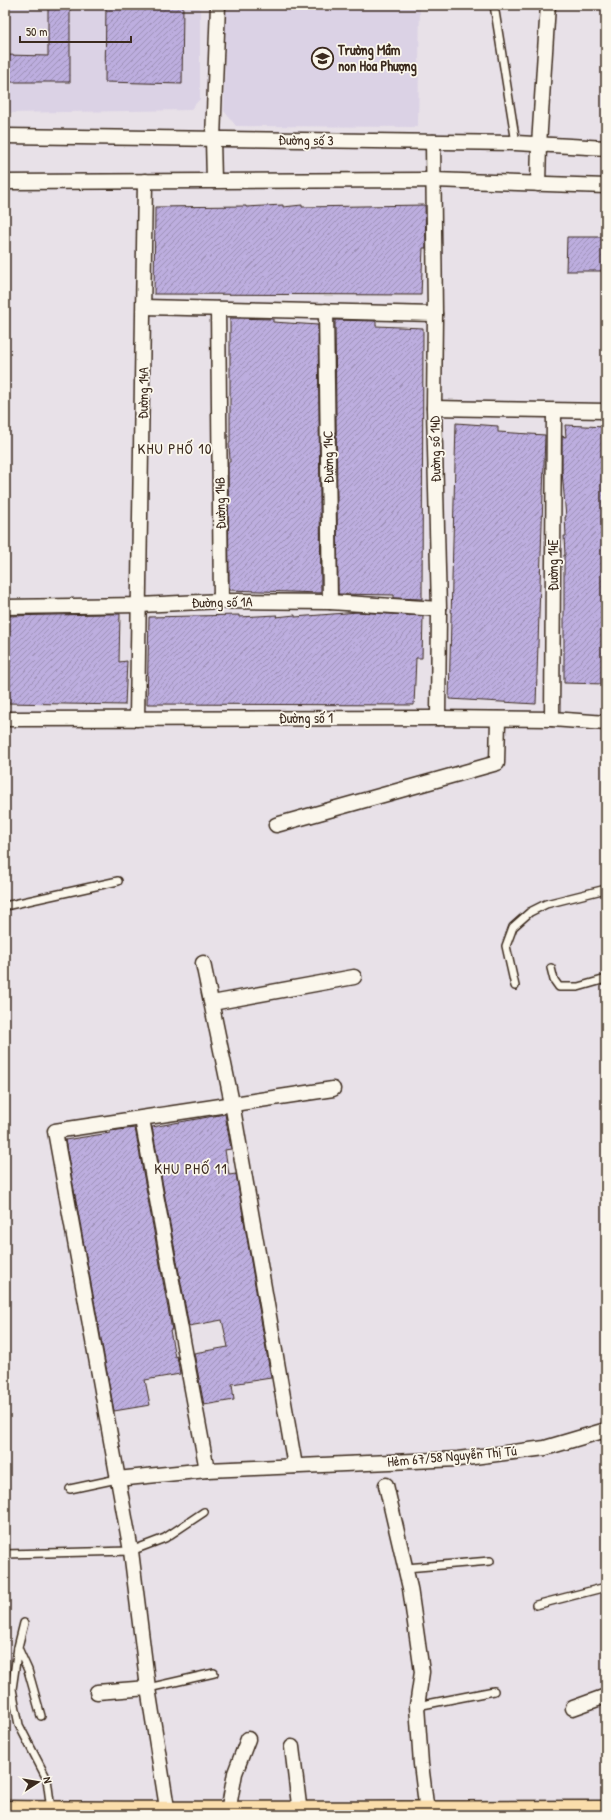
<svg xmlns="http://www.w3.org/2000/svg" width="611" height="1820" font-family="'Patrick Hand',sans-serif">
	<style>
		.built { fill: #dbd2e5 }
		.building { fill: url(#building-hatch); stroke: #3b2a1e }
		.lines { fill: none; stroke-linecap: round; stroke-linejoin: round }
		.lane-casing { stroke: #3b2a1e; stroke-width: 10 }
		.street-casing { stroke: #3b2a1e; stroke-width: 17 }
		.highway-casing { stroke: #3b2a1e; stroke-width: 25 }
		.lane { stroke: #fbf7ec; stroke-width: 7 }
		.street { stroke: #fbf7ec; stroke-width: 14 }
		.highway { stroke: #faddab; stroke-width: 22 }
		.labels { text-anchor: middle; stroke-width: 3.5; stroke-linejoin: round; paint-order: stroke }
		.poi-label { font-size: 14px; font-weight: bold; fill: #3b2a1e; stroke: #fbf7ec; text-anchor: start }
		.street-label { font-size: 14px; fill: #3b2a1e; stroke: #fbf7ec }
		.neighbourhood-label { font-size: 15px; letter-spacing: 1px; fill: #3b2a1e; stroke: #fbf7ec }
	</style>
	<defs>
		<pattern id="building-hatch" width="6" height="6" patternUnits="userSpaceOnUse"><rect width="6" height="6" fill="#bdaedf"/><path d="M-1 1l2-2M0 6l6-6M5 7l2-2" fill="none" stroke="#9b8eb4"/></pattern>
	</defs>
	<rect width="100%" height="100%" fill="#e8e1e8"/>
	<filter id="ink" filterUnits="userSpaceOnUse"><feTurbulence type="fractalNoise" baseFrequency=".025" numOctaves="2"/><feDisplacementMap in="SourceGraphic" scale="8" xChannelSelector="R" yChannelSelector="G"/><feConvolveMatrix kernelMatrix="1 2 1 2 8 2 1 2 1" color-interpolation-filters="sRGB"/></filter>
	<g filter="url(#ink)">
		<!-- built -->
		<g class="built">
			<polygon points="5,5 200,5 200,99 190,110 5,113"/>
			<polygon points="226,5 420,5 418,127 236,126 224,111"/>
		</g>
		<!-- building -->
		<g class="building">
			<polygon points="48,5 70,5 70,82 5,82 5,55 48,56"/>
			<polygon points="106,5 183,5 182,84 105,82"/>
			<polygon points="283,205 283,207 302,205 302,207 425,205 426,248 423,248 421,295 154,294 155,207 246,206 246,207"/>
			<polygon points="567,237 606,237 606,271 566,271"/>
			<polygon points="230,318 273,319 273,322 318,325 321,593 229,590 228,462 230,462 229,443 230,443"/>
			<polygon points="335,320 376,321 376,326 423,328 422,599 394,598 394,595 338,594"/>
			<polygon points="456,423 498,426 498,432 545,435 536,704 449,699"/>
			<polygon points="565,425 606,427 606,684 564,683 564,555 565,555 564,536 566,536 565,517 566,517 562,471 562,436 566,437"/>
			<polygon points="358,612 423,616 422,658 416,658 414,705 147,704 149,617 239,615 239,617 277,615 276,617 295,615 295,617"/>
			<polygon points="103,614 120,614 119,662 127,661 125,705 5,703 5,616"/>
			<polygon points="225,1114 231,1149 225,1150 229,1175 236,1174 271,1378 232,1384 234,1400 204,1405 194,1353 228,1347 222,1320 189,1326 152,1127"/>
			<polygon points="135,1128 172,1330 170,1330 175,1357 177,1356 180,1374 145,1380 150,1405 114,1411 65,1140 110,1133 110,1131"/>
		</g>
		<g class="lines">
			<defs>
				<g id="lane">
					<polyline points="494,5 516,143"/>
					<polyline points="5,906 118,881"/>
					<polyline points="551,968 554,980 559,987 578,987 606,979"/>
					<polyline points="515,986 506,946 513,927 530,912 546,904 606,889"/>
					<polyline points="70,1489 117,1479"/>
					<polyline points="5,1554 131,1551 165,1538 204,1512"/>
					<polyline points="406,1568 490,1561"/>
					<polyline points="536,1605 606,1587"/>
					<polyline points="24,1623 18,1647 12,1689 19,1725 47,1779 51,1810"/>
					<polyline points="18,1648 28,1670 41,1716"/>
					<polyline points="148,1688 214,1673"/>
					<polyline points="417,1706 494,1691"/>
				</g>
				<g id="street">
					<polyline points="5,136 516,143 606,148"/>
					<polyline points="433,142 435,314 434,408 439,609 438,718"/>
					<polyline points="214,181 213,139 218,5"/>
					<polyline points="5,182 433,180 606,186"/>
					<polyline points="538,184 539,145 548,5"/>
					<polyline points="144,307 435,314"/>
					<polyline points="218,309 221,601"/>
					<polyline points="326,311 330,602"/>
					<polyline points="434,408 606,411"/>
					<polyline points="5,607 140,605 221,601 330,602 439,609"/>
					<polyline points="5,719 438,718 552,719 606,723"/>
					<polyline points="137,719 145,181"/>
					<polyline points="552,719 554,411"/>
					<polyline points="276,825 497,763 498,719"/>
					<polyline points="203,963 232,1103 295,1466"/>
					<polyline points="212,1003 354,977"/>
					<polyline points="142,1119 207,1470"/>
					<polyline points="117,1479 207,1470 458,1459 545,1448 606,1430"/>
					<polyline points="386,1485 410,1588 422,1672 417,1706 421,1764 427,1812"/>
					<polyline points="97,1692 148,1688"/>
					<polyline points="573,1708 606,1696"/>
					<polyline points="292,1747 300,1813"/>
					<polyline points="228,1812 235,1773 248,1739"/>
					<polyline points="168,1814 148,1688 131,1551 55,1131 333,1089"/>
				</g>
				<path id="highway" d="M5 1812C205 1814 406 1812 606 1812"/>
			</defs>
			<!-- lane casing -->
			<use href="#lane" class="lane-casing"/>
			<!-- street casing -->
			<use href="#street" class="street-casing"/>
			<!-- highway casing -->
			<use href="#highway" class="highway-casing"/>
			<!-- lane -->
			<use href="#lane" class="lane"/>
			<!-- street -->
			<use href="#street" class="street"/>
			<!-- highway -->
			<use href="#highway" class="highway"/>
		</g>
	</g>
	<!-- icons -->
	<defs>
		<symbol id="school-ring" viewBox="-11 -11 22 22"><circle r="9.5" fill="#fbf7ec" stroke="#3b2a1e" stroke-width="1.5"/><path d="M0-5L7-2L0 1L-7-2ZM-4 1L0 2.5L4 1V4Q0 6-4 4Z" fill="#3b2a1e"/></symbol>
	</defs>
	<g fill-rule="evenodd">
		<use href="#school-ring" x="310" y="46" width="25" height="25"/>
	</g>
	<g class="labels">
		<!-- poi labels -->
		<g class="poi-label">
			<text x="338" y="55">Trường Mầm<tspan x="338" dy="16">non Hoa Phượng</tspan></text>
		</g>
		<!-- street labels -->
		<g class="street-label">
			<text transform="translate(306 140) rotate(1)" y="5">Đường số 3</text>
			<text transform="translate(143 393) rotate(-89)" y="5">Đường 14A</text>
			<text transform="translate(435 449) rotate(-91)" y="5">Đường số 14D</text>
			<text transform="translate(328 457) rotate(-91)" y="5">Đường 14C</text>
			<text transform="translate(220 503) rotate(-91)" y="5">Đường 14B</text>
			<text transform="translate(553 565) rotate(-90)" y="5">Đường 14E</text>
			<text transform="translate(222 602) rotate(-1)" y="5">Đường số 1A</text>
			<text x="306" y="723">Đường số 1</text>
			<text transform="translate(452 1456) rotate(-5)" y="5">Hẻm 67/58 Nguyễn Thị Tú</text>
		</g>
		<!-- neighbourhood labels -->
		<g class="neighbourhood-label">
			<text x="175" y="454">KHU PHỐ 10</text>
			<text x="191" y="1174">KHU PHỐ 11</text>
		</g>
	</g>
	<!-- margin -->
	<rect width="611" height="1820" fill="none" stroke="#fbf7ec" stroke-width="20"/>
	<rect x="10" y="10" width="591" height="1800" fill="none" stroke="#3b2a1e" stroke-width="1.5" filter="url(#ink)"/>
	<!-- north arrow -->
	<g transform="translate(38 1782) rotate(78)" stroke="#fbf7ec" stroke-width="3" paint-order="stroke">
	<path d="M0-3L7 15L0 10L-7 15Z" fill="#3b2a1e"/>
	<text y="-6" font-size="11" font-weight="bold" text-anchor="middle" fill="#3b2a1e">N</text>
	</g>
	<!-- scale -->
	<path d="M20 36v6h111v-6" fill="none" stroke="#3b2a1e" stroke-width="2"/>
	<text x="26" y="36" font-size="12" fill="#3b2a1e" stroke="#fbf7ec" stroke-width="3" paint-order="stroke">50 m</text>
</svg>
